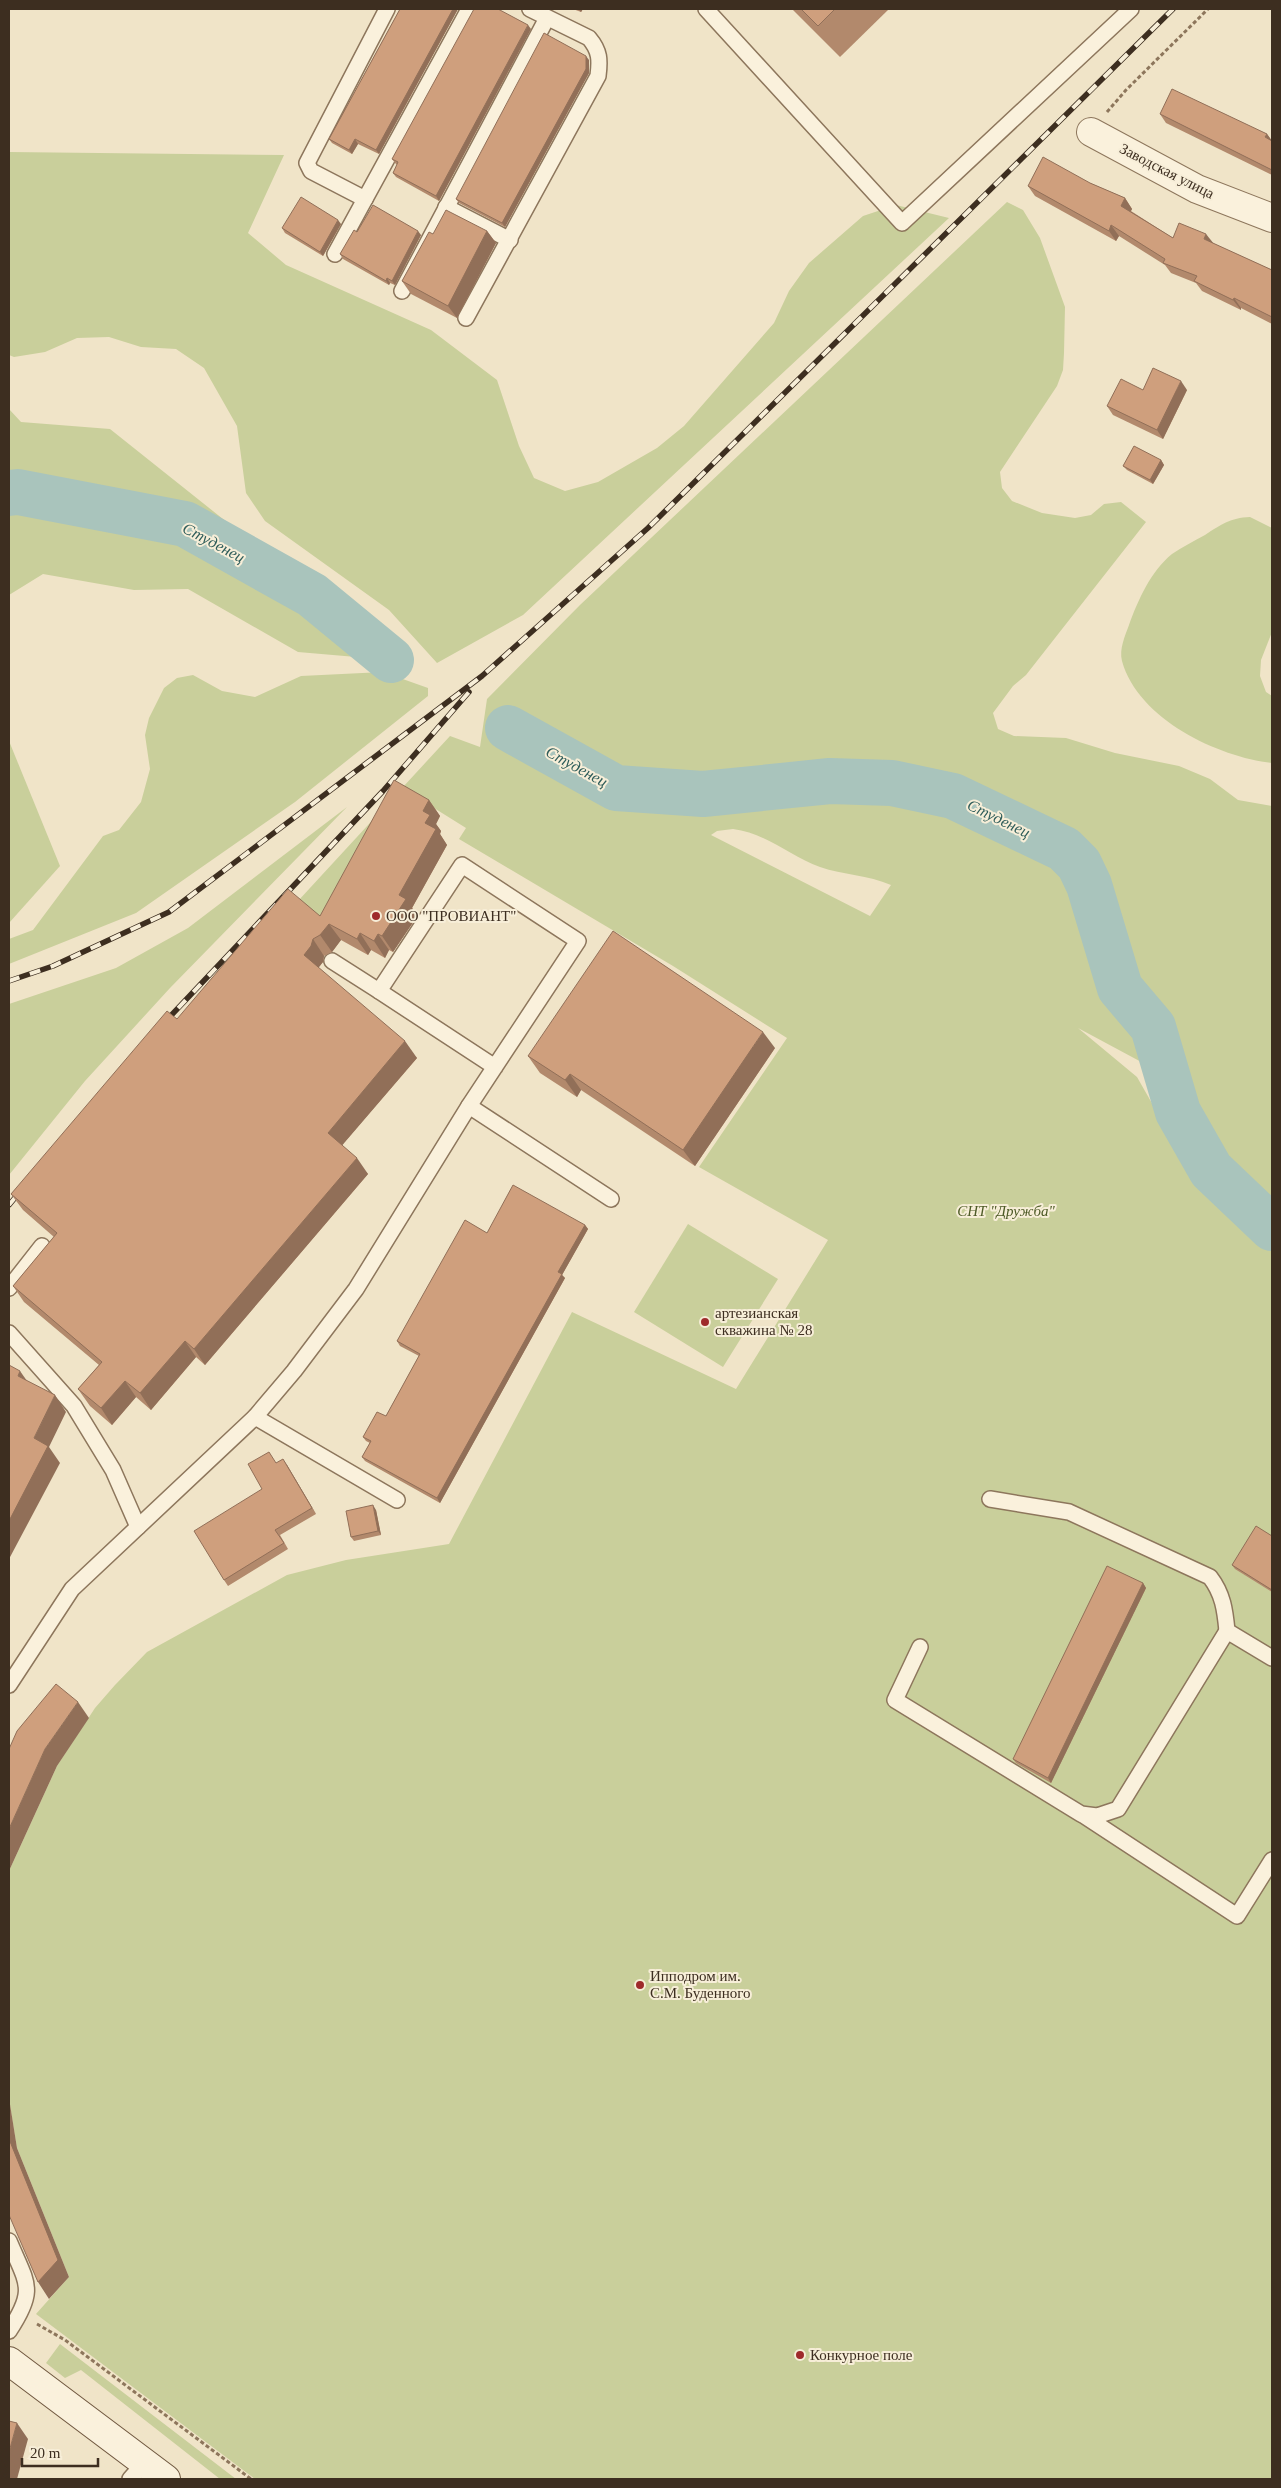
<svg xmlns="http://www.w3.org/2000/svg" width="1281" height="2488" font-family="'Times New Roman',serif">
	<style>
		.green { fill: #c9cf9b; fill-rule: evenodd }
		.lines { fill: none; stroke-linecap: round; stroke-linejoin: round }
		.river { stroke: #a9c4bc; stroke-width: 46 }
		.lane-casing { stroke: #8d765c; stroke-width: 18 }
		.street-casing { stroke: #8d765c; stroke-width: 30 }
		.secondary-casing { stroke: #6f573f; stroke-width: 30 }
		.path { stroke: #8d765c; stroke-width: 3; stroke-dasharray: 4 2.5; stroke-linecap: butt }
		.lane { stroke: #faf1dc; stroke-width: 15 }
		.street { stroke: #faf1dc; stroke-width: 28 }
		.secondary { stroke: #faf1dc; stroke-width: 28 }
		.rail-casing { stroke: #3d2e20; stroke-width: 5.5 }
		.rail { stroke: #f7eed8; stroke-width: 4; stroke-dasharray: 11; stroke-linecap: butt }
		.wall { fill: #b2896c }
		.shaded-wall { fill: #916f58 }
		.building { fill: #cf9f7d; stroke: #916f58 }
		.poi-dot { fill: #9e2a2b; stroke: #f7eed8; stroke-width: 2 }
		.labels { text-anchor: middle; stroke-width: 4; stroke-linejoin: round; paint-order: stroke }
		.street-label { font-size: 15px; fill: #3d2e20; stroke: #f7eed8 }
		.poi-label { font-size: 15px; fill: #3d2e20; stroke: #f7eed8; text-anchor: start }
		.park-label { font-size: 15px; font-style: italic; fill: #4d5a26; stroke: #f7eed8 }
		.water-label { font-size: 16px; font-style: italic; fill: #2f5d5a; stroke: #f7eed8 }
	</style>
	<rect width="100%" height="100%" fill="#f0e4c8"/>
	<!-- green -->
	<g class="green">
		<polygon points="9,152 284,155 248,233 286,265 431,330 497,380 519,446 534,478 565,491 598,482 657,448 684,426 774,323 789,291 809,263 863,216 896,205 949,218 523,615 437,663 389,610 265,521 246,493 237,426 204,368 176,349 141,347 109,337 77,338 45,352 14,357 9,355"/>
		<path d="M1007 202 1023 210 1040 238 1065 307 1064 353 1063 370 1057 386 1000 472 1002 488 1012 501 1042 513 1075 518 1091 515 1104 504 1121 502 1146 522 1026 675 1013 686 993 713 998 729 1014 736 1066 738 1115 753 1179 766 1210 779 1238 800 1272 806V2479H255L36 2314 69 2277 17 2148 9 2099V1871L57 1766 95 1708 115 1685 147 1652 287 1575 346 1560 449 1544 572 1312 736 1389 828 1240 699 1167 787 1038 673 966 459 839 466 828 402 788 329 926 298 901 450 736 480 747 487 699 580 605ZM733 829C766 833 790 856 820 867 843 875 868 875 891 885L870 916 711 835 717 831ZM1078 1028 1145 1064 1233 1206 1240 1227 1178 1149 1137 1077Z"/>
		<polygon points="9,409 21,422 110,429 233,527 343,592 391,660 298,652 188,589 134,590 43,574 9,595"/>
		<path d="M1250 517 1272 528V632L1261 660 1260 676 1266 692 1272 696V763C1218 757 1138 719 1122 661 1119 649 1125 636 1129 625 1138 600 1151 571 1172 554 1182 547 1194 541 1205 535 1222 524 1230 518 1250 517Z"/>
		<polygon points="383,672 428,688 428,696 295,802 136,913 9,964 9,939 33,930 103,836 119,830 141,802 150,769 145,735 149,718 164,688 177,678 193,675 222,691 255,697 301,676"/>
		<polygon points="9,741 60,866 9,923"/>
		<polygon points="347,807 170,988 85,1081 9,1175 9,1004 116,968 188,928"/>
		<polygon points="688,1224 778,1279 723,1367 634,1312"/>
		<polygon points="60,2344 236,2479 220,2479 81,2370 65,2378 46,2363"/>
	</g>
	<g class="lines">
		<!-- river -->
		<g class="river">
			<polyline points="9,493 18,492 185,524 312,595 391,660"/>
			<polyline points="508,728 616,788 703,794 830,781 892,783 953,796 1064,849 1079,864 1089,885 1120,988 1153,1027 1178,1112 1211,1170 1272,1228"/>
		</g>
		<defs>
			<g id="lane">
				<polyline points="387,9 307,163 311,171 365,199 469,9"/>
				<polyline points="706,9 902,223 1131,9"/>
				<polyline points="446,207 510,240"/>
				<polyline points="335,254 365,199"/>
				<polyline points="402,291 547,18"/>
				<path d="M466 318 598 76C600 60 600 51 589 38L530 9"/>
				<polyline points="332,961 379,991"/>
				<polyline points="469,1106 611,1199"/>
				<polyline points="9,1288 42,1246"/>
				<polyline points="9,1333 74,1406 113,1470 138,1527"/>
				<polyline points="255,1417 397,1500"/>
				<path d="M990 1499 1069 1512 1210 1577C1223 1594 1225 1610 1227 1631"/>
				<polyline points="920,1647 895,1700 1081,1814 1097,1816 1118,1809 1227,1631 1272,1658"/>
				<polyline points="9,1685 72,1589 255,1417 294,1371 356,1289 469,1106 578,941 462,865 379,991 495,1067"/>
				<polyline points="1083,1815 1237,1916 1272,1860"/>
				<path d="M9 2241C27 2284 37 2289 9 2331"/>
				<polyline points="130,2479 145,2462"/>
			</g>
			<polyline id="street" points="1091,132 1197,189 1272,218"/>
			<polyline id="secondary" points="9,2361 166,2479"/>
		</defs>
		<!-- lane casing -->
		<use href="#lane" class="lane-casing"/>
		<!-- street casing -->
		<use href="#street" class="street-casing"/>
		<!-- secondary casing -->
		<use href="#secondary" class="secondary-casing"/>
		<!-- path -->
		<g class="path">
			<polyline points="1107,112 1126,90 1208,9"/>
			<polyline points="37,2324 65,2340 251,2479"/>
		</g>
		<!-- lane -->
		<use href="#lane" class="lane"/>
		<!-- street -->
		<use href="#street" class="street"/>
		<!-- secondary -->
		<use href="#secondary" class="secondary"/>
		<defs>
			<g id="rail">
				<polyline points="9,981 53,966 169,912 482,676 648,528 1173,9"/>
				<polyline points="163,1024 383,791 469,692"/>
				<polyline points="9,1205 23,1188"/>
			</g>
		</defs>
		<!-- rail casing -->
		<use href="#rail" class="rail-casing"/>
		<!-- rail -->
		<use href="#rail" class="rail"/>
	</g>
	<!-- wall -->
	<g class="wall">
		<polygon points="400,9 458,9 379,154 358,144 352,154 332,143 329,139"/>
		<polygon points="573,9 583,9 581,12"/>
		<polygon points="792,9 889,9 840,57"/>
		<polygon points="531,29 439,201 396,177 393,173 397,165 395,163 392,159"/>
		<polygon points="589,60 589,73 505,227 459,203 456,199"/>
		<polygon points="1160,114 1267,134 1272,141 1272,175 1166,123"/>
		<polygon points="1090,183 1125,198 1132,209 1131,211 1173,238 1212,243 1272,270 1272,324 1241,308 1241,310 1202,291 1196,283 1171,273 1165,265 1119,236 1116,241 1035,196 1028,186"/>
		<polygon points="341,224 323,256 285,233 282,228"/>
		<polygon points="487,231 496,243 457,318 411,294 402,281 433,234"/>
		<polygon points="357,232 421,235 395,285 390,283 389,285 343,259 340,254"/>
		<polygon points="1143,390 1187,390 1163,439 1113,415 1107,406"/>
		<polygon points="1161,460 1164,465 1153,484 1127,470 1123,466"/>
		<polygon points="429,800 440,816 436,824 441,831 440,834 447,845 412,908 418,915 393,952 389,950 385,958 371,950 368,955 341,940 332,952 324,956 323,962 318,968 417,1058 342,1145 368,1174 205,1365 196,1357 151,1410 136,1397 112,1425 90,1406 78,1389 99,1365 24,1302 13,1286 54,1237 23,1210 11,1194 177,1019 320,916"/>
		<polygon points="775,1048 695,1166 581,1090 577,1097 540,1073 528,1056"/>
		<polygon points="585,1225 588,1229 562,1275 565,1278 440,1503 365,1461 362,1457 370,1443 366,1441 363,1437 386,1416 419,1356 400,1346 397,1341 487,1233"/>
		<polygon points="276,1463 287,1465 316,1514 280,1535 288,1549 228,1586 224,1580 262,1489"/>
		<polygon points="376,1510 381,1535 354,1541 351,1537"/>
		<polygon points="1272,1536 1272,1592 1235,1569 1232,1565"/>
		<polygon points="1143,1583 1146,1588 1051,1783 1016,1763 1013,1759"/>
	</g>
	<!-- shaded-wall -->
	<g class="shaded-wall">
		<polygon points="453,9 458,9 379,154 376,150"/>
		<polygon points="578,9 583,9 581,12"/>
		<polygon points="528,25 531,29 439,201 436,196"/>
		<polygon points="586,56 589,60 589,73 505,227 502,223"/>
		<polygon points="1267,134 1272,141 1265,137"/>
		<polygon points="355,139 358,144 352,154 349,150"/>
		<polygon points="1125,198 1132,209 1128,216 1121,206"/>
		<polygon points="338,220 341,224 323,256 320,252"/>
		<polygon points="1111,225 1119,236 1116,241 1109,231"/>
		<polygon points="418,231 421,235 395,285 392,281"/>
		<polygon points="487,231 496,243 457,318 448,306"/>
		<polygon points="1206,234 1214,244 1204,239"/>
		<polygon points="387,278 390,283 389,285 386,281"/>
		<polygon points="1234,298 1241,308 1241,310 1233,300"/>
		<polygon points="1181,381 1187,390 1163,439 1157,430"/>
		<polygon points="1161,460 1164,465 1153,484 1150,480"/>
		<polygon points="429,800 440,816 436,824 441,831 440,834 447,845 412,908 418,915 393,952 382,936 399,895 425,823 423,811"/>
		<polygon points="329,924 341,940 332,952 320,935"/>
		<polygon points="360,933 371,950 368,955 357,939"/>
		<polygon points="378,934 389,950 385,958 374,941"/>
		<polygon points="313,939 324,956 323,962 315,972 304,955"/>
		<polygon points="763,1032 775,1048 695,1166 683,1150"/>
		<polygon points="405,1041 417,1058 339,1149 328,1133"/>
		<polygon points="570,1074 581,1090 577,1097 565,1080"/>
		<polygon points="357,1158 368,1174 205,1365 194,1349"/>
		<polygon points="585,1225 588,1229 562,1275 565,1278 440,1503 437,1498 558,1272"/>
		<polygon points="185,1341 196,1357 151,1410 140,1393"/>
		<polygon points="20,1371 32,1388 18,1376"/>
		<polygon points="125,1381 136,1397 112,1425 101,1408"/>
		<polygon points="55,1395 66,1412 49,1447 60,1463 9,1559 9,1521 34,1438"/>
		<polygon points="283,1459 287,1465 316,1514 312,1508"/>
		<polygon points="373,1505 376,1510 381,1535 378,1531"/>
		<polygon points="1143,1583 1146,1588 1051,1783 1048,1778"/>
		<polygon points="78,1702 89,1718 57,1766 9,1871 9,1829 45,1749"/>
		<polygon points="9,2098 17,2148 69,2277 49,2299 38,2282 9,2139"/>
		<polygon points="17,2423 28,2439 17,2479 9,2479 9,2452"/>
	</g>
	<!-- building -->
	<g class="building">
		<polygon points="400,9 453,9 376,150 355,139 349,150 329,139"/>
		<polygon points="474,9 498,9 528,25 436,196 393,173 398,162 392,159"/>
		<polygon points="801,9 835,9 818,26"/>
		<polygon points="544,33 586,56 586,69 502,223 456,199"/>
		<polygon points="1172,89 1267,134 1265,137 1272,141 1272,170 1160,114"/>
		<polygon points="1043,157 1090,183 1125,198 1121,206 1173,238 1179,223 1206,234 1204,239 1272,270 1272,317 1234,298 1233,300 1194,281 1197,276 1163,263 1165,259 1111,225 1109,231 1028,186"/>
		<polygon points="301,197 338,220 320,252 282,228"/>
		<polygon points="373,205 418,231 392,281 387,278 386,281 340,254 354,230 357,232"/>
		<polygon points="446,210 487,231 448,306 402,281 429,232 433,234"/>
		<polygon points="1153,368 1181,381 1157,430 1107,406 1121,379 1143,390"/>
		<polygon points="1134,446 1161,460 1150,480 1123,466"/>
		<polygon points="394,780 429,800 423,811 430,815 425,823 436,829 399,895 406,899 382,936 378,934 374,941 360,933 357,939 329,924 320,935 313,939 311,946 304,955 405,1041 328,1133 357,1158 194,1349 185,1341 140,1393 125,1381 101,1408 78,1389 102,1362 13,1286 57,1233 11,1194 167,1011 177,1019 288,889 320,916"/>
		<polygon points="613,931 763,1032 683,1150 570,1074 565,1080 528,1056"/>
		<polygon points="513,1185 585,1225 558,1272 562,1274 437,1498 362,1457 371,1441 363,1437 377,1412 386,1416 420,1354 397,1341 465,1220 487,1233"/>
		<polygon points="9,1365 20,1371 18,1376 55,1395 34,1438 48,1446 9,1521"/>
		<polygon points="269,1452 276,1463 283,1459 312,1508 275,1530 284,1543 224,1580 194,1531 262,1489 248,1464"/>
		<polygon points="373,1505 378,1531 351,1537 346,1511"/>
		<polygon points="1256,1526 1272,1536 1272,1590 1232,1565"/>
		<polygon points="1107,1566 1143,1583 1048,1778 1013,1759"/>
		<polygon points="56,1684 78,1702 45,1749 9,1829 9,1749 17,1731"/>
		<polygon points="9,2139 58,2260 38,2282 9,2215"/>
		<polygon points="9,2421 17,2423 9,2452"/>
	</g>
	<!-- markers -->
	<g class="poi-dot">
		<circle cx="376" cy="916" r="5"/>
		<circle cx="705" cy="1322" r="5"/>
		<circle cx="640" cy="1985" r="5"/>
		<circle cx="800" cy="2355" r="5"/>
	</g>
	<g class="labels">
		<!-- street labels -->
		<g class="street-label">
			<text transform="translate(1167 171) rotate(27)" y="5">Заводская улица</text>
		</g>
		<!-- poi labels -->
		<g class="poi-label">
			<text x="386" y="921">ООО "ПРОВИАНТ"</text>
			<text x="715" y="1318">артезианская<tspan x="715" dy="17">скважина № 28</tspan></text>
			<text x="650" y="1981">Ипподром им.<tspan x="650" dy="17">С.М. Буденного</tspan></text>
			<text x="810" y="2360">Конкурное поле</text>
		</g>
		<!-- park labels -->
		<g class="park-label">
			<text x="1006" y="1216">СНТ "Дружба"</text>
		</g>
		<!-- water labels -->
		<g class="water-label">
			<text transform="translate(214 542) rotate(28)" y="6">Студенец</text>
			<text transform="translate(577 766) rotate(29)" y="6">Студенец</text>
			<text transform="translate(999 818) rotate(26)" y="6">Студенец</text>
		</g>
	</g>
	<!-- border -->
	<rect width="1281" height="2488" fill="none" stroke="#3d2e20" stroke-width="20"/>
	<!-- scale -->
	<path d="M22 2458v8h76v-8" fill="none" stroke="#3d2e20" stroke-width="2.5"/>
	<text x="30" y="2458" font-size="15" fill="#3d2e20" stroke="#f7eed8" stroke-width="4" paint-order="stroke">20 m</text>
</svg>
